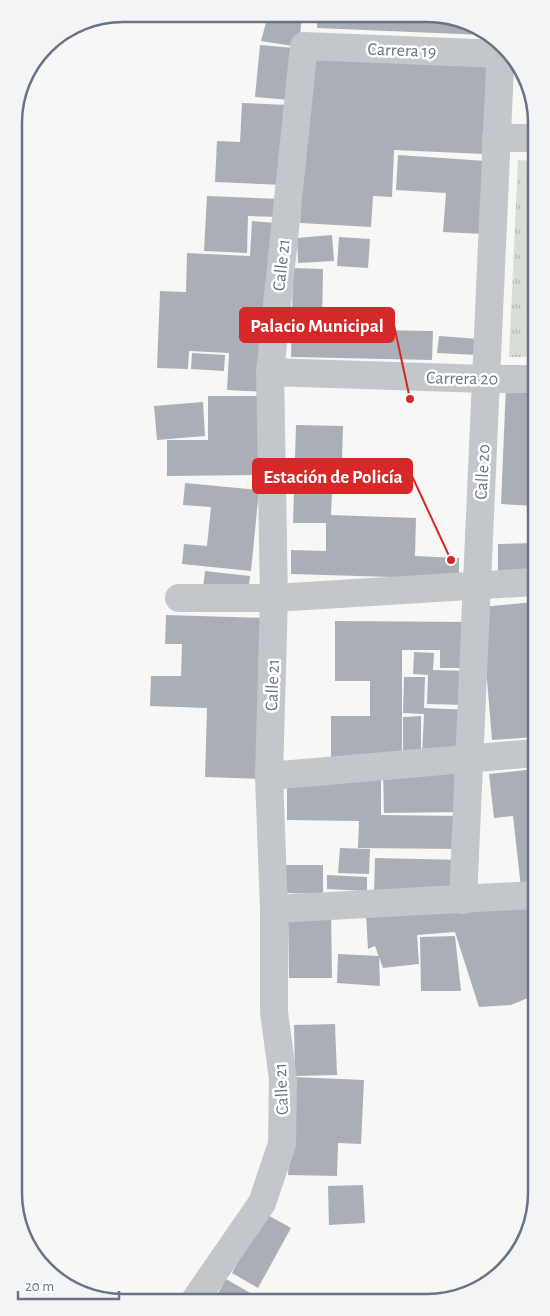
<svg xmlns="http://www.w3.org/2000/svg" width="550" height="1316" font-family="'Alegreya Sans',sans-serif">
	<style>
		.park { fill: url(#park-tufts) }
		.building { fill: #aaafb7 }
		.lines { fill: none; stroke-linecap: round; stroke-linejoin: round }
		.minor { stroke: #c3c6ca; stroke-width: 28 }
		.tertiary { stroke: #c3c6ca; stroke-width: 28 }
		.labels { text-anchor: middle; stroke-width: 5; stroke-linejoin: round; paint-order: stroke }
		.street-label { font-size: 18px; fill: #687485; stroke: #fff }
		.rim { fill: none; stroke: #687485; stroke-width: 2.5 }
		.leader { fill: none; stroke: #d62828; stroke-width: 2 }
		.callout-dot { fill: #d62828; stroke: #fff; stroke-width: 2 }
		.callout { fill: #d62828; stroke: #d62828; stroke-width: 2 }
		.callout-label { font-size: 19px; text-anchor: middle; font-weight: bold; fill: #fff }
	</style>
	<defs>
		<pattern id="park-tufts" width="24" height="20" patternUnits="userSpaceOnUse" patternTransform="scale(1.25)"><rect width="24" height="20" fill="#d8ded6"/><path d="M3 7l-1-3M5 7V3M7 7l1-3M15 17l-1-3M17 17v-4M19 17l1-3" fill="none" stroke="#b3b9b3"/></pattern>
	</defs>
	<rect width="100%" height="100%" fill="#f7f8f5"/>
	<!-- park -->
	<polygon class="park" points="518,160 533,161 533,357 509,357"/>
	<!-- building -->
	<g class="building">
		<polygon points="268,15 302,15 299,47 261,41"/>
		<polygon points="317,15 448,16 483,35 317,28"/>
		<polygon points="260,45 294,48 290,100 255,97"/>
		<polygon points="313,53 488,59 484,154 394,150 392,197 373,196 371,227 300,223 307,82"/>
		<polygon points="242,103 289,105 285,185 215,182 217,141 240,142"/>
		<polygon points="398,155 486,161 482,234 443,232 446,193 396,190"/>
		<polygon points="207,196 281,199 280,217 248,216 247,253 204,251"/>
		<polygon points="252,221 276,223 269,392 227,390 229,353 189,351 188,369 157,368 160,291 186,292 187,253 250,256"/>
		<polygon points="332,235 334,261 298,263 297,238"/>
		<polygon points="339,237 370,239 368,268 337,266"/>
		<polygon points="293,268 323,269 322,329 433,331 432,360 291,357"/>
		<polygon points="439,336 479,339 477,355 437,353"/>
		<polygon points="192,353 225,355 224,371 191,369"/>
		<polygon points="506,385 533,386 534,506 501,504"/>
		<polygon points="208,396 260,396 261,475 167,476 167,440 208,440"/>
		<polygon points="203,402 205,436 157,440 154,406"/>
		<polygon points="296,425 343,426 341,493 332,493 331,515 416,518 415,556 459,558 459,579 291,574 291,550 326,551 326,523 293,523"/>
		<polygon points="185,483 259,490 251,571 182,564 184,544 207,546 211,507 183,505"/>
		<polygon points="534,543 534,573 498,573 498,544"/>
		<polygon points="205,571 250,576 248,593 203,588"/>
		<polygon points="534,602 534,640 531,640 534,681 535,737 492,740 481,607"/>
		<polygon points="166,615 267,618 262,779 205,777 207,708 150,706 151,676 181,676 182,644 165,644"/>
		<polygon points="335,621 470,622 470,668 440,668 440,650 402,650 402,757 331,757 331,716 370,716 370,681 335,681"/>
		<polygon points="414,652 434,653 433,670 467,671 466,705 427,704 428,675 413,674"/>
		<polygon points="404,677 425,677 424,708 470,710 468,758 422,756 424,714 403,713"/>
		<polygon points="421,716 421,757 403,756 403,717"/>
		<polygon points="381,768 381,815 463,816 462,849 358,848 359,821 287,820 287,776"/>
		<polygon points="535,769 535,887 521,888 513,816 494,818 489,774"/>
		<polygon points="465,770 466,812 384,813 383,771"/>
		<polygon points="340,848 370,849 369,874 338,873"/>
		<polygon points="375,858 464,860 463,897 374,895"/>
		<polygon points="285,865 323,865 323,894 284,893"/>
		<polygon points="327,875 367,877 367,891 327,889"/>
		<polygon points="535,901 535,953 528,955 535,976 535,995 511,1005 479,1007 455,932 417,935 419,964 383,968 375,946 368,949 366,913"/>
		<polygon points="331,908 332,978 289,978 288,909"/>
		<polygon points="455,936 461,991 421,991 420,937"/>
		<polygon points="338,954 379,956 380,986 337,983"/>
		<polygon points="335,1024 337,1075 295,1076 294,1025"/>
		<polygon points="293,1077 364,1080 361,1144 338,1143 337,1176 288,1175"/>
		<polygon points="363,1185 365,1223 329,1225 328,1186"/>
		<polygon points="264,1213 291,1228 258,1288 232,1273"/>
		<polygon points="226,1279 261,1299 214,1300"/>
	</g>
	<g class="lines">
		<!-- minor -->
		<g class="minor">
			<polyline points="496,138 533,138"/>
			<polyline points="270,372 486,379 463,900"/>
			<polyline points="179,598 274,598 534,582"/>
			<polyline points="269,776 535,753"/>
			<polyline points="274,909 535,895"/>
			<polyline points="195,1300 262,1203 282,1144 283,1079 274,1012 274,909 269,776 274,598 270,372 304,46 500,54"/>
		</g>
		<!-- tertiary -->
		<polyline class="tertiary" points="501,44 486,379 533,379"/>
	</g>
	<g class="labels">
		<!-- street labels -->
		<g class="street-label">
			<text transform="translate(402 50) rotate(2)" y="6">Carrera 19</text>
			<text transform="translate(281 265) rotate(-84)" y="6">Calle 21</text>
			<text transform="translate(462 378) rotate(1)" y="6">Carrera 20</text>
			<text transform="translate(482 472) rotate(-87)" y="6">Calle 20</text>
			<text transform="translate(272 685) rotate(-88)" y="6">Calle 21</text>
			<text transform="translate(281 1089) rotate(-93)" y="6">Calle 21</text>
		</g>
	</g>
	<!-- crop -->
	<path d="M0 0H550V1316H0ZM123 22H427A101 101 0 0 1 528 123V1193A101 101 0 0 1 427 1294H123A101 101 0 0 1 22 1193V123A101 101 0 0 1 123 22Z" fill="#f3f4f5" fill-rule="evenodd"/>
	<path class="rim" d="M123 22H427A101 101 0 0 1 528 123V1193A101 101 0 0 1 427 1294H123A101 101 0 0 1 22 1193V123A101 101 0 0 1 123 22Z"/>
	<!-- callouts -->
	<path class="leader" d="M410 399L394 325M451 560L412 476"/>
	<g class="callout-dot">
		<circle cx="410" cy="399" r="5"/>
		<circle cx="451" cy="560" r="5"/>
	</g>
	<g class="callout">
		<rect x="240" y="308" width="154" height="34" rx="5"/>
		<rect x="253" y="459" width="159" height="34" rx="5"/>
	</g>
	<g class="callout-label">
		<text x="317" y="332">Palacio Municipal</text>
		<text x="333" y="483">Estación de Policía</text>
	</g>
	<!-- scale -->
	<path d="M18 1291v8h101v-8" fill="none" stroke="#687485" stroke-width="2.5"/>
	<text x="25" y="1291" font-size="15" fill="#687485" stroke="#ffffff" stroke-width="4" paint-order="stroke">20 m</text>
</svg>
